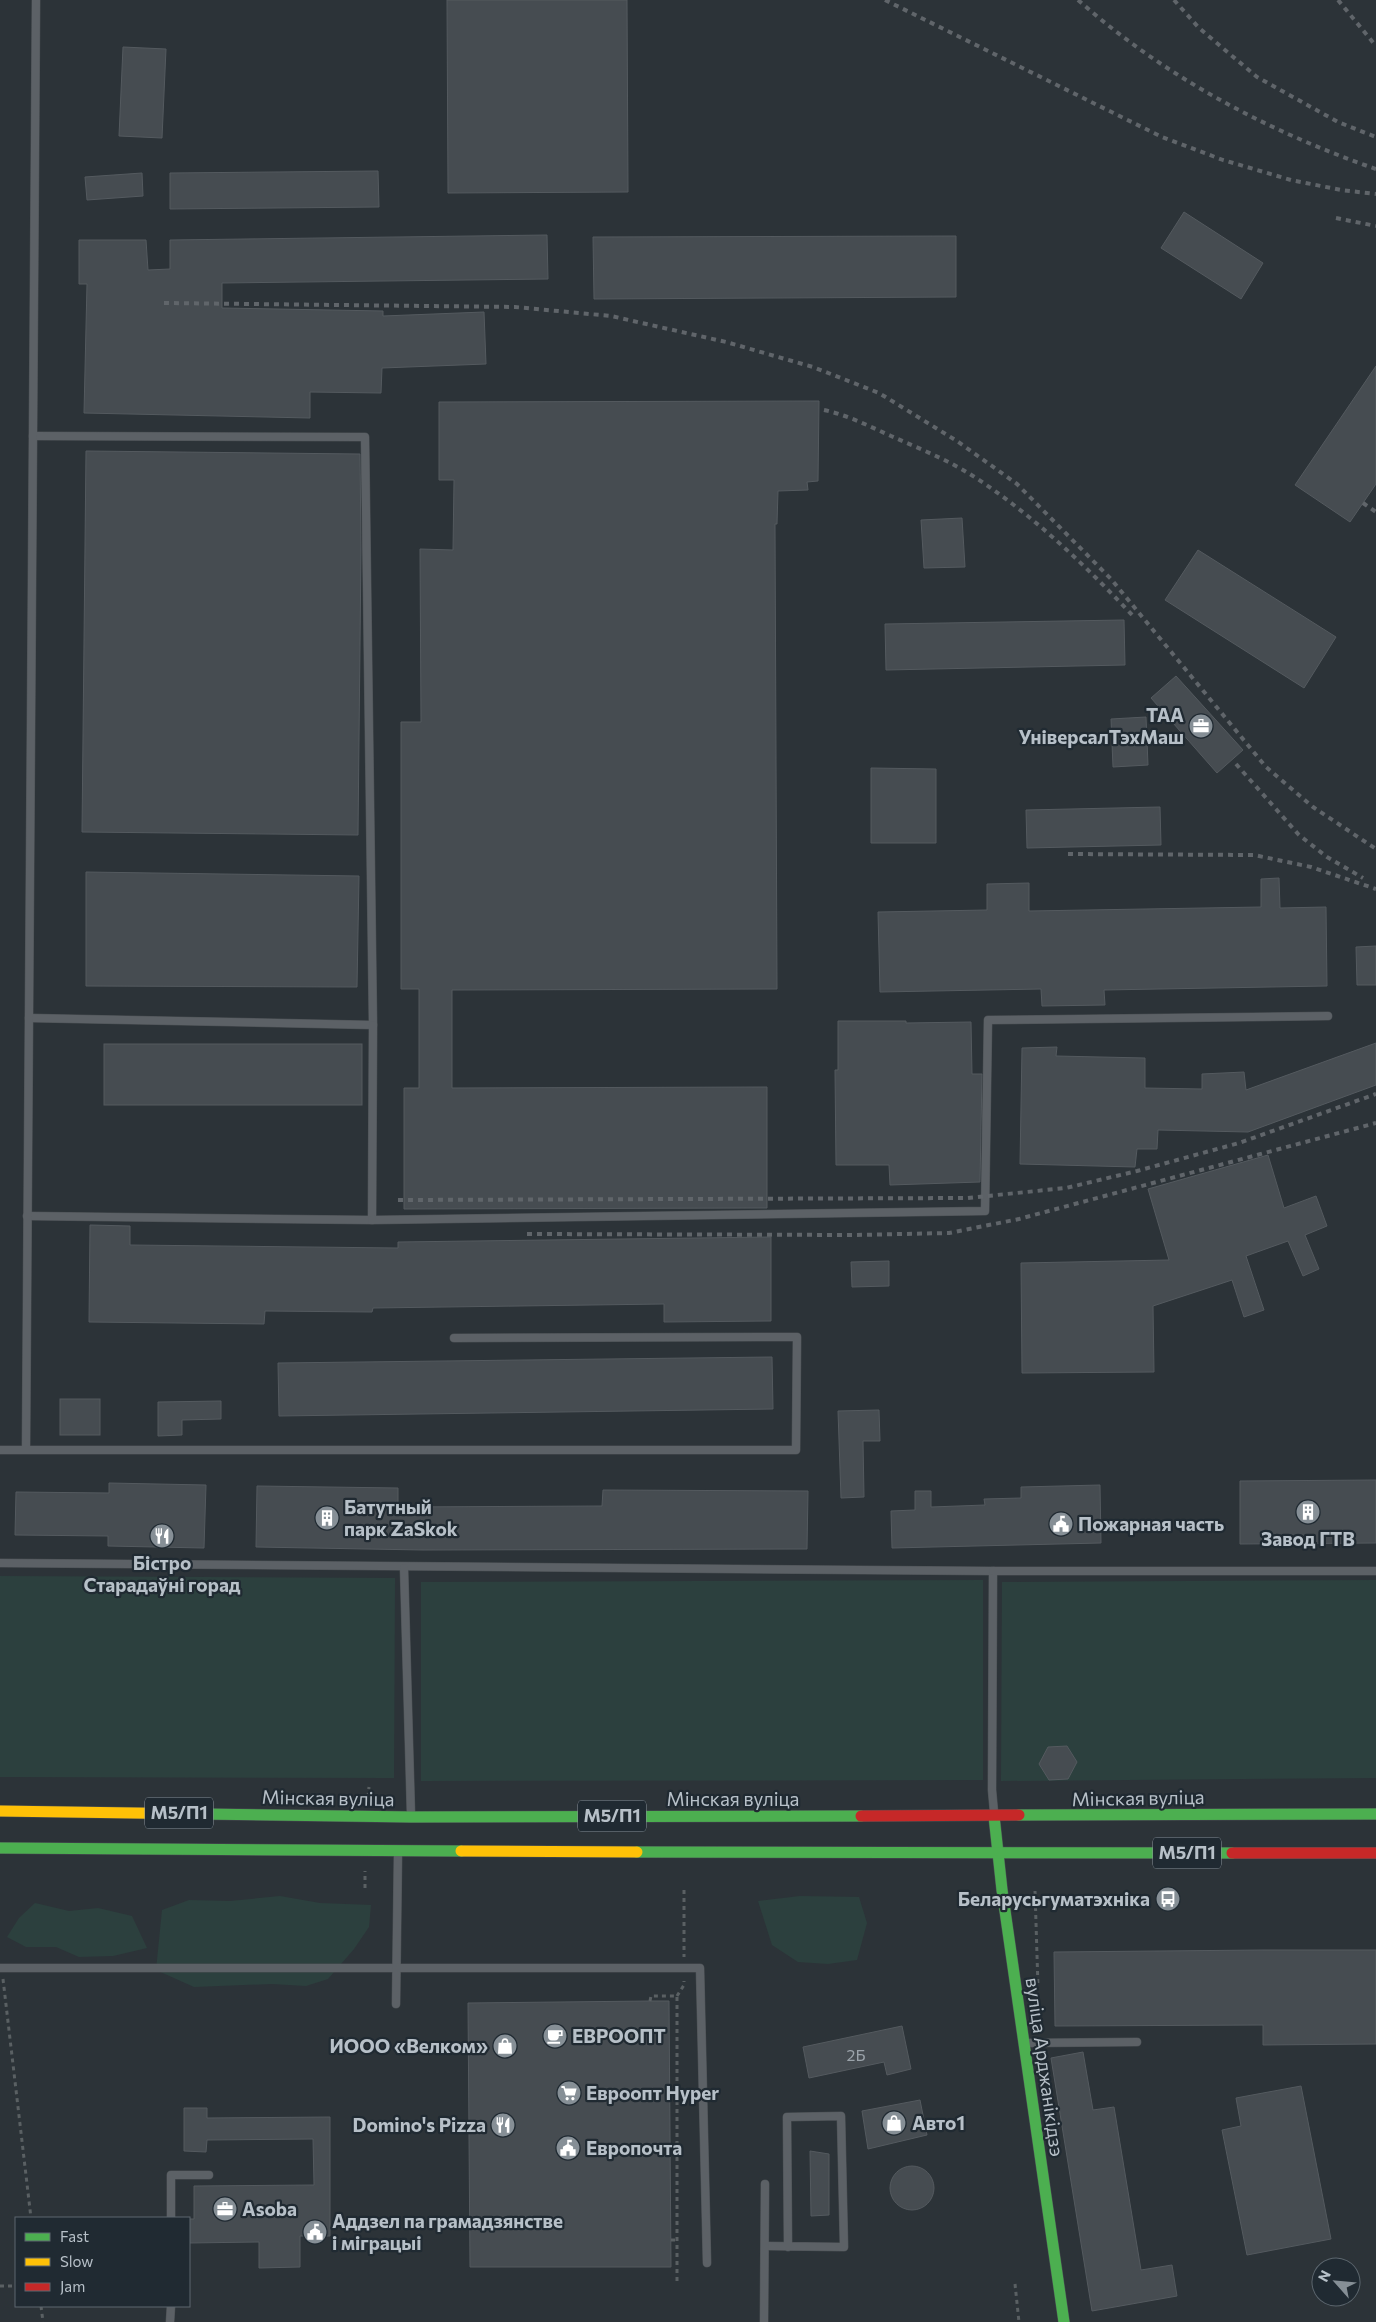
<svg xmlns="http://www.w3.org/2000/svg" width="1376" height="2322" font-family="Commissioner,sans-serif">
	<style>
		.green { fill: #2c403e }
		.building { fill: #464c51; stroke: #545a5f }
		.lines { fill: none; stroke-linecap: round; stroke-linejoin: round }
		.lane-casing { stroke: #4a4f53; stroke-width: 9 }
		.fast-casing { stroke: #4a4f53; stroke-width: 12 }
		.slow-casing { stroke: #4a4f53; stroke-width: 12 }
		.jam-casing { stroke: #4a4f53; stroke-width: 12 }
		.path { stroke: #5a6063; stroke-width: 3; stroke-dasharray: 4 4; stroke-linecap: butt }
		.lane { stroke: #5c6166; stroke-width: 8 }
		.fast { stroke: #4caf50; stroke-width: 11 }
		.slow { stroke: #ffc107; stroke-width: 11 }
		.jam { stroke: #c62828; stroke-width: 11 }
		.rail { stroke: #60656a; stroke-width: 4; stroke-dasharray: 5 5; stroke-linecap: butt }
		.labels { text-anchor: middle; stroke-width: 4.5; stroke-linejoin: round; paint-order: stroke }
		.number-label { font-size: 16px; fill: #9ba3aa }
		.shield { fill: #202a32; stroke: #8a939b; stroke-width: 1 }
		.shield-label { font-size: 18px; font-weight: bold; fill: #b7c0c8 }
		.poi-label { font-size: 19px; font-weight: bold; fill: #b7c0c8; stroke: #202a32; text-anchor: start }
		.street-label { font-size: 19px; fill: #b7c0c8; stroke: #202a32 }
	</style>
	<rect width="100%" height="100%" fill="#2c3338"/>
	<!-- green -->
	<g class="green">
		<polygon points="0,1576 395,1578 394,1778 0,1777"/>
		<polygon points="983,1580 983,1780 421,1781 421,1582"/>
		<polygon points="1376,1580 1376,1778 1001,1781 1002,1582"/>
		<polygon points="280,1896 320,1903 371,1905 369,1927 354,1949 328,1979 306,1986 272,1984 194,1987 156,1970 162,1910 189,1900 230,1901"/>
		<polygon points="800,1896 859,1897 867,1923 857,1960 828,1964 798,1962 772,1945 758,1901"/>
		<polygon points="35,1903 69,1911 98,1908 132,1916 147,1948 113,1956 79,1957 56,1947 26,1947 7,1937 19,1918"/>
	</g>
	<!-- building -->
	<g class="building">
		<polygon points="447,0 627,0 628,192 448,193"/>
		<polygon points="123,47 166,49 162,138 119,136"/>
		<polygon points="378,171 379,207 170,209 170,173"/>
		<polygon points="142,173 143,196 87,200 85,177"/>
		<polygon points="1184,212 1263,263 1241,299 1161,248"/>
		<polygon points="547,235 548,279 222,283 222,308 383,311 383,316 484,312 486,364 382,368 381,393 310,392 310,418 84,413 87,284 79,284 79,240 146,240 148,270 170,269 170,240"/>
		<polygon points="956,236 956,297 594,299 593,237"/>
		<polygon points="1376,366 1376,484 1350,522 1295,485"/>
		<polygon points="819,401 818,481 807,482 808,490 778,491 777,524 775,524 777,989 452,990 452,1088 767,1087 767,1208 404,1209 404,1088 419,1088 419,989 401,989 401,722 421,722 420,549 453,550 454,480 439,480 439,402"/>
		<polygon points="86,451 360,454 361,549 358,835 82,832"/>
		<polygon points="962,518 965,567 924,568 921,520"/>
		<polygon points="1198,550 1336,637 1304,688 1165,600"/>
		<polygon points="1124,620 1125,665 886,670 885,624"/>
		<polygon points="1176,676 1243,750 1217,773 1151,698"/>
		<polygon points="1146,717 1148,765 1113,767 1111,719"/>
		<polygon points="871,768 936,769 936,843 871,843"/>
		<polygon points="1160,807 1161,845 1027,848 1026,810"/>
		<polygon points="86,872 359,876 357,987 86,986"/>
		<polygon points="1279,878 1280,908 1326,907 1327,986 1104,990 1105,1005 1042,1006 1041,989 880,992 878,912 987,910 987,884 1029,883 1029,911 1261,907 1261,879"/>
		<polygon points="1376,946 1376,985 1357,985 1356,947"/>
		<polygon points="838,1021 906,1021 906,1023 971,1022 972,1074 982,1074 980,1182 890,1185 889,1165 836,1165 835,1070 838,1070"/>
		<polygon points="1376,1043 1376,1085 1248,1132 1158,1130 1157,1149 1137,1149 1135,1167 1020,1164 1022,1048 1057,1047 1056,1056 1145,1058 1145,1088 1202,1089 1202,1074 1244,1072 1246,1090"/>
		<rect x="104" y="1044" width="258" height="61"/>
		<polygon points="1268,1155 1284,1208 1316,1196 1327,1226 1305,1235 1319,1269 1303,1276 1288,1241 1246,1256 1264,1310 1244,1317 1232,1280 1153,1306 1154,1372 1022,1373 1021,1263 1169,1260 1148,1189"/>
		<polygon points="90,1225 130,1226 130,1245 398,1248 398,1242 771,1237 771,1321 664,1322 664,1304 373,1308 372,1312 265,1311 264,1324 89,1322"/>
		<polygon points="889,1261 889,1286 852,1287 851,1262"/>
		<polygon points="772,1357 773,1409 279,1416 278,1363"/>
		<rect x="60" y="1399" width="40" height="36"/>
		<polygon points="221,1401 221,1419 182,1420 182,1435 158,1436 158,1402"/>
		<polygon points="879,1410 880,1441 863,1441 864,1497 841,1498 838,1411"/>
		<polygon points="1376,1480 1376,1543 1240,1544 1240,1481"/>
		<polygon points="109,1483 206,1485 204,1548 108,1546 108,1536 15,1535 16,1492 109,1493"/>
		<polygon points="1100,1485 1101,1543 892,1548 891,1511 915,1510 915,1491 931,1491 931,1507 985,1505 984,1499 1021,1498 1021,1487"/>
		<polygon points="257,1486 398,1488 398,1507 602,1506 603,1490 808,1491 807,1549 423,1550 256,1547"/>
		<polygon points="1067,1746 1077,1762 1068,1779 1049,1780 1039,1764 1048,1747"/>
		<polygon points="1263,1950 1376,1950 1376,2044 1263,2045 1263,2025 1055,2026 1054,1952"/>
		<polygon points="650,2001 669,2001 671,2267 470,2267 468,2003"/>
		<polygon points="902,2026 911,2069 887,2075 884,2062 809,2078 803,2047"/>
		<polygon points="1083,2052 1093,2110 1114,2107 1141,2270 1172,2265 1177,2296 1092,2311 1051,2058"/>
		<polygon points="1301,2086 1331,2239 1247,2255 1222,2130 1241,2126 1236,2098"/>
		<polygon points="920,2100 927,2135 868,2149 862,2111"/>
		<polygon points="184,2108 207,2108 207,2118 330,2117 330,2236 300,2236 300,2267 259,2268 259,2242 189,2243 189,2219 194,2219 194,2186 314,2185 313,2139 207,2140 206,2152 184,2151"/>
		<polygon points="810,2151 829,2154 829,2215 811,2216"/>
		<circle cx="912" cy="2188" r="22"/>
	</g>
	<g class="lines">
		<defs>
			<g id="lane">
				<polyline points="29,1018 373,1025 365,437 33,436"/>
				<polyline points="27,1216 372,1220 373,1025"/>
				<polyline points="372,1220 985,1211 988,1020 1328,1016"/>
				<polyline points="26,1449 36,0"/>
				<polyline points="0,1450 796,1450 797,1337 454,1338"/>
				<polyline points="0,1563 993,1571 992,1790 994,1812"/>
				<polyline points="404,1568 411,1815"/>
				<polyline points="993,1571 1376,1571"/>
				<polyline points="0,1968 700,1968 707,2263"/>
				<polyline points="396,2004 398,1853"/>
				<polyline points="1026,2043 1137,2042"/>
				<polyline points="171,2218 171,2175 209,2175"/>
				<polyline points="766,2246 844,2247 841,2116 787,2117 788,2247"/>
				<polyline points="170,2322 171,2306"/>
				<polyline points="764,2322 765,2184"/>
			</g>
			<g id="fast">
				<polyline points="201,1814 411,1817 861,1816"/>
				<polyline points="1019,1815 1376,1814"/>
				<polyline points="994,1816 1002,1890 1064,2322"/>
				<polyline points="0,1848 461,1851"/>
				<polyline points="637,1852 1232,1853"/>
			</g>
			<g id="slow">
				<polyline points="0,1811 201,1814"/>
				<polyline points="461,1851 637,1852"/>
			</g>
			<g id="jam">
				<polyline points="861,1816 1019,1815"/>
				<polyline points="1232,1853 1376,1853"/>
			</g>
		</defs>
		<!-- lane casing -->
		<use href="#lane" class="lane-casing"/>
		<!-- fast casing -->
		<use href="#fast" class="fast-casing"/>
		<!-- slow casing -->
		<use href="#slow" class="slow-casing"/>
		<!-- jam casing -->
		<use href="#jam" class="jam-casing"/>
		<!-- path -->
		<g class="path">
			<polyline points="368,1797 369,1787"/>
			<polyline points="365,1888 365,1871"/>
			<polyline points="684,1890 684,1957"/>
			<polyline points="1035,1891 1038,1987"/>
			<polyline points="3,1979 31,2218"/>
			<polyline points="677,1996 684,1985 684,1981"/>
			<polyline points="650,2001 651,1996 677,1996 677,2282"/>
			<polyline points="671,2240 677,2240"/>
			<polyline points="1015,2284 1019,2322"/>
			<polyline points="0,2286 16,2286"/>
			<polyline points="41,2306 43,2322"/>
		</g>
		<!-- lane -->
		<use href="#lane" class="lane"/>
		<!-- fast -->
		<use href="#fast" class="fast"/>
		<!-- slow -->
		<use href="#slow" class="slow"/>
		<!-- jam -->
		<use href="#jam" class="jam"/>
		<!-- rail -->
		<g class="rail">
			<polyline points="885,0 1162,137 1223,160 1291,180 1341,190 1376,194"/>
			<path d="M1078 0C1165 77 1267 131 1376 169"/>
			<polyline points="1174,0 1199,28 1257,77 1338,122 1376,137"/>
			<polyline points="1338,0 1376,46"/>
			<polyline points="1336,218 1376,226"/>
			<polyline points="164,303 515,307 611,316 726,342 813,367 879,393 957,441 1017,484 1111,579 1266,767 1313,807 1376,849"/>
			<path d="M824 410C847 415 869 426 891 436 918 448 948 460 973 476 1033 515 1085 565 1134 617"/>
			<polyline points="1363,503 1376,512"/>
			<polyline points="1236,764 1299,835 1327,857 1363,878"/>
			<polyline points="1068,854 1254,855 1311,867 1376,889"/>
			<polyline points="398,1200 967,1198 1066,1188 1137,1171 1239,1143 1376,1094"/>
			<polyline points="527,1234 856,1235 949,1233 1019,1219 1376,1123"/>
		</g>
	</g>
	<!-- icons -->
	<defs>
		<symbol id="office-disc" viewBox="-11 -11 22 22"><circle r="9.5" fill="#868f96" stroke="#202a32"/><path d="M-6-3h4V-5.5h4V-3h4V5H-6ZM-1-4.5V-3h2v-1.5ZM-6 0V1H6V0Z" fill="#fff"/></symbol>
		<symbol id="building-disc" viewBox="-11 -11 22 22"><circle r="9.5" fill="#868f96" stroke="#202a32"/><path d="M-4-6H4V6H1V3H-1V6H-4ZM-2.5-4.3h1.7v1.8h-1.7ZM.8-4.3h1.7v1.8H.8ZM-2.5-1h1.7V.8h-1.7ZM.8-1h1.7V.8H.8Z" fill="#fff"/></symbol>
		<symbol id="civic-disc" viewBox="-11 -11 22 22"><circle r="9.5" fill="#868f96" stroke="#202a32"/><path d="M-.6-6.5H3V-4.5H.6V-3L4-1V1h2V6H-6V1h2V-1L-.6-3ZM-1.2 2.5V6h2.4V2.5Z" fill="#fff"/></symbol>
		<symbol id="restaurant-disc" viewBox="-11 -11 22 22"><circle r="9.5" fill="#868f96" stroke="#202a32"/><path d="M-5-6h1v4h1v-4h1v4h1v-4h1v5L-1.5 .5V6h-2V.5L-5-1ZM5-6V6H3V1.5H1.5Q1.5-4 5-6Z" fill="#fff"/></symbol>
		<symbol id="bus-disc" viewBox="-11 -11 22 22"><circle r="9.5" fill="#868f96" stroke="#202a32"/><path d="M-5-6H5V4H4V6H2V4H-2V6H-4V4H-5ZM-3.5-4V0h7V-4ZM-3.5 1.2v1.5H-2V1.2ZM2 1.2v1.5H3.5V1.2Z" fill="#fff"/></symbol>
		<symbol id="cafe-disc" viewBox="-11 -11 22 22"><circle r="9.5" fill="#868f96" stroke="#202a32"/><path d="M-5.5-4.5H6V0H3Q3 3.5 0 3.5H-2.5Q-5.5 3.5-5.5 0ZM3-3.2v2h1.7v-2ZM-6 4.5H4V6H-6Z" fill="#fff"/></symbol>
		<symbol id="shop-disc" viewBox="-11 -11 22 22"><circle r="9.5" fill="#868f96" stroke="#202a32"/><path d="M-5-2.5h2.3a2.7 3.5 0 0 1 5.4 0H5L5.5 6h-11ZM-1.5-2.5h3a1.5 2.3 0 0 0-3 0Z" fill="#fff"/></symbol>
		<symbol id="supermarket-disc" viewBox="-11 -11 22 22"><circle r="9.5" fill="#868f96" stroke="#202a32"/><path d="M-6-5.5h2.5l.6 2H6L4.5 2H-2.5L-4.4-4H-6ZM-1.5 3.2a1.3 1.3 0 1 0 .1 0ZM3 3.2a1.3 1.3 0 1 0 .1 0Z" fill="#fff"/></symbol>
	</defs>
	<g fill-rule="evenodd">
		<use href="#office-disc" x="1187" y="712" width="28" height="28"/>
		<use href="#building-disc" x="1294" y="1498" width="28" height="28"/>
		<use href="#building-disc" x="313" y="1504" width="28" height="28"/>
		<use href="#civic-disc" x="1047" y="1510" width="28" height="28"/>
		<use href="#restaurant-disc" x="148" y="1522" width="28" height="28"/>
		<use href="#bus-disc" x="1154" y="1885" width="28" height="28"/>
		<use href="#cafe-disc" x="541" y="2022" width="28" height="28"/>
		<use href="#shop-disc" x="491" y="2032" width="28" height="28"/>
		<use href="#supermarket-disc" x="555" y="2079" width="28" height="28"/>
		<use href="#shop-disc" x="880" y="2109" width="28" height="28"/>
		<use href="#restaurant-disc" x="489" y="2111" width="28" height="28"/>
		<use href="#civic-disc" x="554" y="2134" width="28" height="28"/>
		<use href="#office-disc" x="211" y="2195" width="28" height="28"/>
		<use href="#civic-disc" x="301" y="2218" width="28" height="28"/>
	</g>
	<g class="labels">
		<!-- number labels -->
		<g class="number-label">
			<text x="856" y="2061">2Б</text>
		</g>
		<!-- shield labels -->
		<g class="shield">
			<rect x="145" y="1797.5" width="68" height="31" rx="4"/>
			<rect x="578" y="1800.5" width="68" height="31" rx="4"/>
			<rect x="1153" y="1837.5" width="68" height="31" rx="4"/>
		</g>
		<g class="shield-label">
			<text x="179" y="1819">М5/П1</text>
			<text x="612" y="1822">М5/П1</text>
			<text x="1187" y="1859">М5/П1</text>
		</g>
		<!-- poi labels -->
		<g class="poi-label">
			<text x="1184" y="722" text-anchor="end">ТАА<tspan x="1184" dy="22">УніверсалТэхМаш</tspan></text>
			<text x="344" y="1514">Батутный<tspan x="344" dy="22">парк ZaSkok</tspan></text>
			<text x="1078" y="1531">Пожарная часть</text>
			<text x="1308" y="1546" text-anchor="middle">Завод ГТВ</text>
			<text x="162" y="1570" text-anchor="middle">Бістро<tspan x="162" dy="22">Старадаўні горад</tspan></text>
			<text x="1150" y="1906" text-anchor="end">Беларусьгуматэхніка</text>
			<text x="572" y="2043">ЕВРООПТ</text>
			<text x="488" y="2053" text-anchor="end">ИООО «Велком»</text>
			<text x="586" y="2100">Евроопт Hyper</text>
			<text x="912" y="2130">Авто1</text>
			<text x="486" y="2132" text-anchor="end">Domino's Pizza</text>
			<text x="586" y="2155">Европочта</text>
			<text x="242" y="2216">Asoba</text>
			<text x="332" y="2228">Аддзел па грамадзянстве<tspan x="332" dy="22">і міграцыі</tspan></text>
		</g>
		<!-- street labels -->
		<g class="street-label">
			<text transform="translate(328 1798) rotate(1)" y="7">Мінская вуліца</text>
			<text transform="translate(1138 1798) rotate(-1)" y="7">Мінская вуліца</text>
			<text x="733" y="1806">Мінская вуліца</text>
			<text transform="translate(1045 2067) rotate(82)" y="7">вуліца Арджанікідзэ</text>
		</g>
	</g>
	<!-- legend -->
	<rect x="15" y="2217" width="175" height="90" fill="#202a32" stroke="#5c666e"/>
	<rect x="25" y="2233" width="25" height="8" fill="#4caf50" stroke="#5c666e"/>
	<text x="60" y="2242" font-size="15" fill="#b7c0c8">Fast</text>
	<rect x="25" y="2258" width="25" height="8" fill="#ffc107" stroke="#5c666e"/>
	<text x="60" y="2267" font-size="15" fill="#b7c0c8">Slow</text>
	<rect x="25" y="2283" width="25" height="8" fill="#c62828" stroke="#5c666e"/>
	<text x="60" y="2292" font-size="15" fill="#b7c0c8">Jam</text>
	<!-- north arrow -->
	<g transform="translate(1336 2282) rotate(297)"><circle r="24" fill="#202a32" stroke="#5c666e"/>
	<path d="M0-4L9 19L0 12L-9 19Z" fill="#868f96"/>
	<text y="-8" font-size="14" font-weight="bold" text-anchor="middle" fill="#b7c0c8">N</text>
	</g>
</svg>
